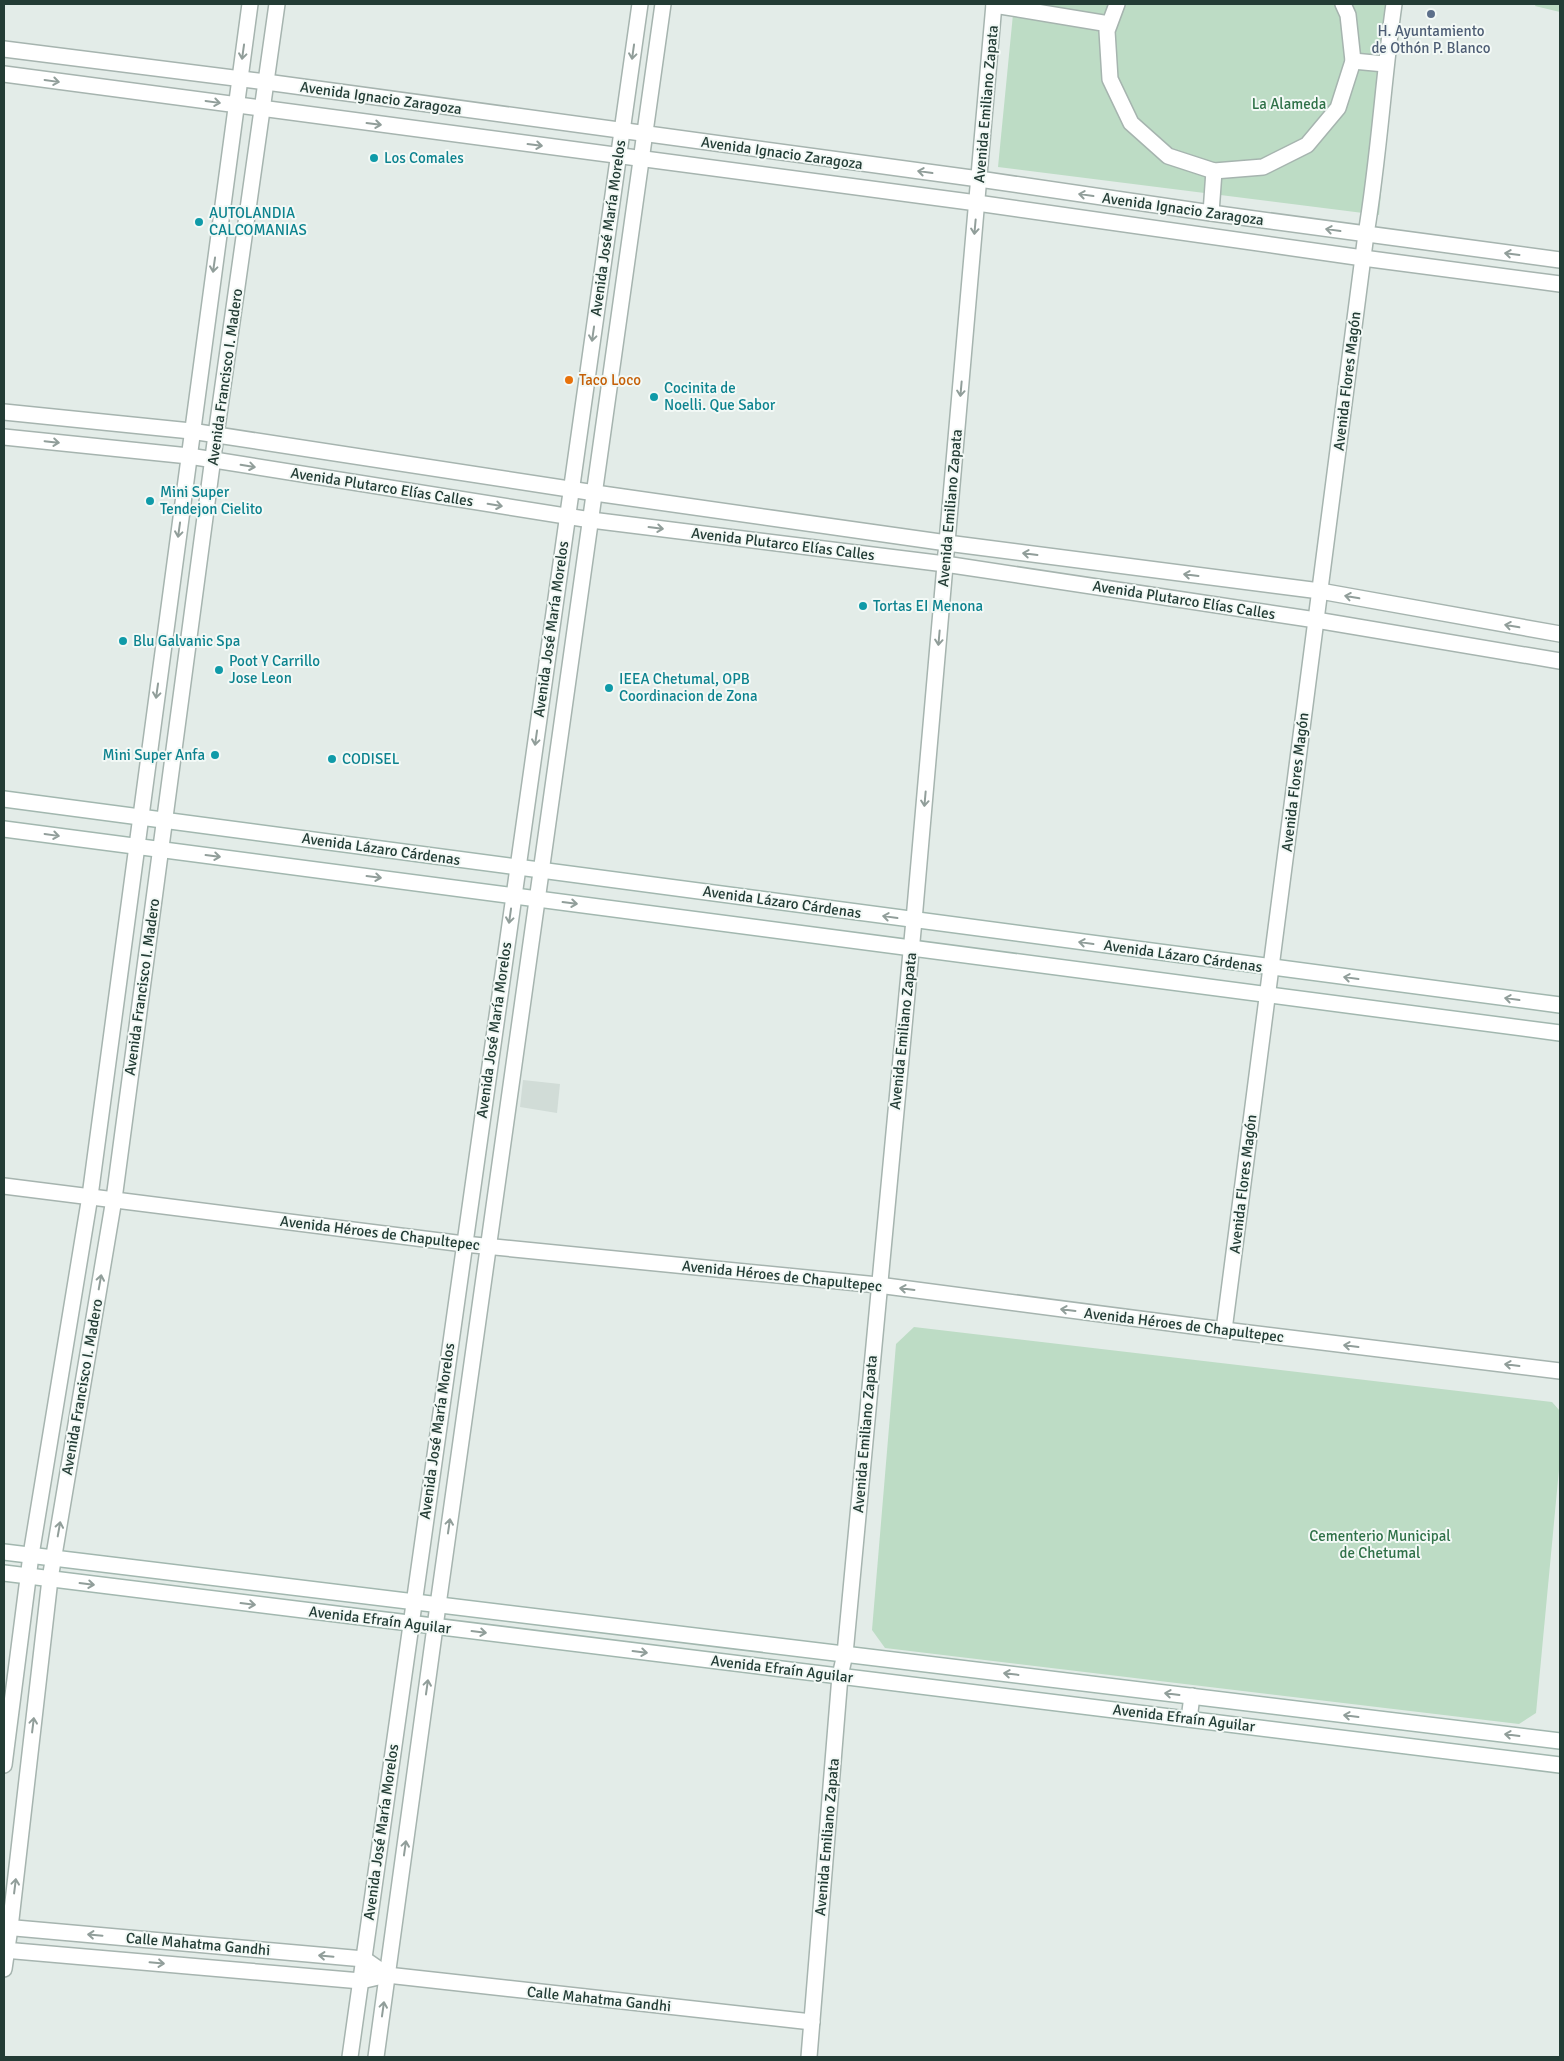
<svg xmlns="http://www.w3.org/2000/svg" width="1564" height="2061" font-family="Signika,sans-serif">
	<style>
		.built { fill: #d1dcd7 }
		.green { fill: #bddcc5 }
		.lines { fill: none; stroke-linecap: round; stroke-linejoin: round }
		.pedestrian-casing { stroke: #a6b4af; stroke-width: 18 }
		.minor-casing { stroke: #a6b4af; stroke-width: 18 }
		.tertiary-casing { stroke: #a6b4af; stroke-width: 18 }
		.secondary-casing { stroke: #a2b7af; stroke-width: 18 }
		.pedestrian { stroke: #fff; stroke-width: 15 }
		.minor { stroke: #fff; stroke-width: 15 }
		.tertiary { stroke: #fff; stroke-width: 15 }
		.secondary { stroke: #fff; stroke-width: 15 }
		.oneway { stroke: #919e9a }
		.service-dot { fill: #5c6f8a; stroke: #f3f9f6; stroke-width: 2 }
		.culture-dot { fill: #0f9aa8; stroke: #f3f9f6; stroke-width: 2 }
		.food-dot { fill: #e8710a; stroke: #f3f9f6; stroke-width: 2 }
		.labels { text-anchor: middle; stroke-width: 4; stroke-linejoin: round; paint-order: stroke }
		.service-label { font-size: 15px; fill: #4e5e75; stroke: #f3f9f6 }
		.street-label { font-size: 15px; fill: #233c35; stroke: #f3f9f6 }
		.park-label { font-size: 15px; fill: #2f7148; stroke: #f3f9f6 }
		.culture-label { font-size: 15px; fill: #0d838f; stroke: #f3f9f6; text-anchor: start }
		.food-label { font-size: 15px; fill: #c56008; stroke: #f3f9f6; text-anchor: start }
	</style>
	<rect width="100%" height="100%" fill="#e3ece8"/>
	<!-- built -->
	<polygon class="built" points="523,1080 560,1084 557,1113 520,1107"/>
	<!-- green -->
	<g class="green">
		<polygon points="1014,4 1398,4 1379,215 998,167"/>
		<polygon points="1536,4 1560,4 1560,12 1535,6"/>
		<polygon points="914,1327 1552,1402 1560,1411 1560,1459 1536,1713 1519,1724 885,1648 872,1630 896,1344"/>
	</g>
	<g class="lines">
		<defs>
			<g id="pedestrian">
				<polyline points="1117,4 1107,31 1110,79 1131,123 1168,156 1214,171 1263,167 1307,145 1338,108 1353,61 1348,15 1343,4"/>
				<polyline points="994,5 1109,24"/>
				<polyline points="1353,61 1385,64"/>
				<polyline points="1211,213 1214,171"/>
				<path d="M1366 234C1379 158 1383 80 1394 4"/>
			</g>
			<g id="minor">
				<polyline points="4,49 266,82 979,179 1211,213 1560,260"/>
				<polyline points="4,74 977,203 1363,258 1560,284"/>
				<polyline points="4,412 191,431 595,493 947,543 1320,591 1560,634"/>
				<polyline points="4,437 189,456 591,520 945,564 1316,620 1560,661"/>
				<polyline points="4,1186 464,1244 878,1285 1224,1330 1560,1371"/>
				<polyline points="1224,1330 1366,234"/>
				<polyline points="4,1765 31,1555 90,1196 250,4"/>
				<polyline points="4,1927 364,1959 387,1975"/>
				<polyline points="4,1950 361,1981 387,1975 812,2022"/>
				<polyline points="4,1969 10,1928 50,1579 114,1199 216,435 277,4"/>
				<polyline points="809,2057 840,1676 845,1654 914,920 994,4"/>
			</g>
			<g id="tertiary">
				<polyline points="1189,1719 1192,1696"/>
				<polyline points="350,2057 640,4"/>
				<polyline points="376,2057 438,1605 663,4"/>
			</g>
			<g id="secondary">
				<polyline points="4,799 1560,1005"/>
				<polyline points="4,829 1560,1033"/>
				<polyline points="4,1552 1560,1741"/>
				<polyline points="4,1573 1560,1765"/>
			</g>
		</defs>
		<!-- pedestrian casing -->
		<use href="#pedestrian" class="pedestrian-casing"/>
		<!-- minor casing -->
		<use href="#minor" class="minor-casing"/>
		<!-- tertiary casing -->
		<use href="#tertiary" class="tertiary-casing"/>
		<!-- secondary casing -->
		<use href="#secondary" class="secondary-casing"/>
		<!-- pedestrian -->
		<use href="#pedestrian" class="pedestrian"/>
		<!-- minor -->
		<use href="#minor" class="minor"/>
		<!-- tertiary -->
		<use href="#tertiary" class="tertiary"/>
		<!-- secondary -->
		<use href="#secondary" class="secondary"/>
	</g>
	<!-- one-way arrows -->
	<defs><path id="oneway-shaft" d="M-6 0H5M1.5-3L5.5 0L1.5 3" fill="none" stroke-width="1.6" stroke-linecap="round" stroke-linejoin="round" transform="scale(1.25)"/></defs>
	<g class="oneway">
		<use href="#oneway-shaft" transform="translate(243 52) rotate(98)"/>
		<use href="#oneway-shaft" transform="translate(633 52) rotate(98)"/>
		<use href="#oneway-shaft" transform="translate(52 81) rotate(8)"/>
		<use href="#oneway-shaft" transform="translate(213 102) rotate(8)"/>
		<use href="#oneway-shaft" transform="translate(374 124) rotate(7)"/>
		<use href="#oneway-shaft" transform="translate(535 145) rotate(7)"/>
		<use href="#oneway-shaft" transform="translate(925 172) rotate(-172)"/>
		<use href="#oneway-shaft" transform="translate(1086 195) rotate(-172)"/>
		<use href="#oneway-shaft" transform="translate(975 227) rotate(95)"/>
		<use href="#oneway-shaft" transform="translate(1333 230) rotate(-172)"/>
		<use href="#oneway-shaft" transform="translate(1512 254) rotate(-173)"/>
		<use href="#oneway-shaft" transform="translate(214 265) rotate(98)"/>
		<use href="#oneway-shaft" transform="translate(593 334) rotate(98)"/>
		<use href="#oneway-shaft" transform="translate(961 389) rotate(95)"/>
		<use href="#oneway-shaft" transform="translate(52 442) rotate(6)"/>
		<use href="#oneway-shaft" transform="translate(248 466) rotate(9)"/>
		<use href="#oneway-shaft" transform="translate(495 505) rotate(9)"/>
		<use href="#oneway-shaft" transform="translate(656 528) rotate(7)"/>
		<use href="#oneway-shaft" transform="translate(179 530) rotate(98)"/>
		<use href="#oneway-shaft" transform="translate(1030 554) rotate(-173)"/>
		<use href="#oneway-shaft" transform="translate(1191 575) rotate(-173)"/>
		<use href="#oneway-shaft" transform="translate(1352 597) rotate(-170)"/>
		<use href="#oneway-shaft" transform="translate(1512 626) rotate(-170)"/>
		<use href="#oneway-shaft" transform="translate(939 638) rotate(95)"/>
		<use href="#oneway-shaft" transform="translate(157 691) rotate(98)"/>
		<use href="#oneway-shaft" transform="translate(536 738) rotate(98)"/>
		<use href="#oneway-shaft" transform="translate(925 799) rotate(95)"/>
		<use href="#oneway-shaft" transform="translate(52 835) rotate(8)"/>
		<use href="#oneway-shaft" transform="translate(213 856) rotate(7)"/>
		<use href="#oneway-shaft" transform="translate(374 877) rotate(7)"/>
		<use href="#oneway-shaft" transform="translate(570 903) rotate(7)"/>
		<use href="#oneway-shaft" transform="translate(510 916) rotate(98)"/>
		<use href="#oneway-shaft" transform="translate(890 917) rotate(-172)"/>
		<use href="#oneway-shaft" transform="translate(1086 943) rotate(-172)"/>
		<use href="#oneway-shaft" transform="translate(1351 978) rotate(-172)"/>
		<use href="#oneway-shaft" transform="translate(1512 999) rotate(-172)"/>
		<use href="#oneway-shaft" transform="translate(100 1282) rotate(-80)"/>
		<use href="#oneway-shaft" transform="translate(907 1289) rotate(-173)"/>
		<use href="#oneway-shaft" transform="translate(1068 1310) rotate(-173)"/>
		<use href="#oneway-shaft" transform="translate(1351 1346) rotate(-173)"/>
		<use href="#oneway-shaft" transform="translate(1512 1365) rotate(-173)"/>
		<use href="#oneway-shaft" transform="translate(449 1526) rotate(-82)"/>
		<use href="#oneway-shaft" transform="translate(59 1529) rotate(-80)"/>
		<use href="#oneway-shaft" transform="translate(87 1584) rotate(7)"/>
		<use href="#oneway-shaft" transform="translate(248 1604) rotate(7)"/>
		<use href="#oneway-shaft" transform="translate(479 1632) rotate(7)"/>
		<use href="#oneway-shaft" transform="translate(640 1652) rotate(7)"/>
		<use href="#oneway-shaft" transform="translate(1011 1674) rotate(-173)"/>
		<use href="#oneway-shaft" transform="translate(427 1687) rotate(-82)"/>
		<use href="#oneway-shaft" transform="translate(1172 1694) rotate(-173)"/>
		<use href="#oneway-shaft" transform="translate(1351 1716) rotate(-173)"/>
		<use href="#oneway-shaft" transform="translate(33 1725) rotate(-83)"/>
		<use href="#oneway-shaft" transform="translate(1512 1735) rotate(-173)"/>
		<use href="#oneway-shaft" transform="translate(405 1848) rotate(-82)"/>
		<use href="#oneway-shaft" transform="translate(15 1886) rotate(-83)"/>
		<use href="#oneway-shaft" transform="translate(95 1935) rotate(-175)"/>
		<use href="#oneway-shaft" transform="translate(326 1956) rotate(-175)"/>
		<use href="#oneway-shaft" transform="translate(157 1963) rotate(5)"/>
		<use href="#oneway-shaft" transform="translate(383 2009) rotate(-82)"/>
	</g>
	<!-- markers -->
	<circle class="service-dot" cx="1431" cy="14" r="5"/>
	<g class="culture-dot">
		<circle cx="374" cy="158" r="5"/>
		<circle cx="199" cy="222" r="5"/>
		<circle cx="654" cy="397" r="5"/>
		<circle cx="150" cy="501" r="5"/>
		<circle cx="863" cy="606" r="5"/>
		<circle cx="123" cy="641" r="5"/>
		<circle cx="219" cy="670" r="5"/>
		<circle cx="609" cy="688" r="5"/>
		<circle cx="215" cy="755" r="5"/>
		<circle cx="332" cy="759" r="5"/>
	</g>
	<circle class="food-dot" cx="569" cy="380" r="5"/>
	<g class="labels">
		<!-- service labels -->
		<g class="service-label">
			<text x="1431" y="36">H. Ayuntamiento<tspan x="1431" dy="17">de Othón P. Blanco</tspan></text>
		</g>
		<!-- street labels -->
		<g class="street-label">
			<text transform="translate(381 98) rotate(8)" y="5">Avenida Ignacio Zaragoza</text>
			<text transform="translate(986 104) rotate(-85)" y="5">Avenida Emiliano Zapata</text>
			<text transform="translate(782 153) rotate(8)" y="5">Avenida Ignacio Zaragoza</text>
			<text transform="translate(1183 209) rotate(8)" y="5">Avenida Ignacio Zaragoza</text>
			<text transform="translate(608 228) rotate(-82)" y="5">Avenida José María Morelos</text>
			<text transform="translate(225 377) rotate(-82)" y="5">Avenida Francisco I. Madero</text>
			<text transform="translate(1347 381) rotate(-83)" y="5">Avenida Flores Magón</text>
			<text transform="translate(382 487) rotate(9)" y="5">Avenida Plutarco Elías Calles</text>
			<text transform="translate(950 508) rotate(-85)" y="5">Avenida Emiliano Zapata</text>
			<text transform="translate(783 544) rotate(7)" y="5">Avenida Plutarco Elías Calles</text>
			<text transform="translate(1184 600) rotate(9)" y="5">Avenida Plutarco Elías Calles</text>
			<text transform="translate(551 629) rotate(-82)" y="5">Avenida José María Morelos</text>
			<text transform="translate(1295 782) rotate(-83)" y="5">Avenida Flores Magón</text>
			<text transform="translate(381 849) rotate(8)" y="5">Avenida Lázaro Cárdenas</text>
			<text transform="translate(782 902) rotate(8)" y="5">Avenida Lázaro Cárdenas</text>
			<text transform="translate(1183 956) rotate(8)" y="5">Avenida Lázaro Cárdenas</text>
			<text transform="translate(142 987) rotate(-82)" y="5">Avenida Francisco I. Madero</text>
			<text transform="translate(494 1030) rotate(-82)" y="5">Avenida José María Morelos</text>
			<text transform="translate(903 1031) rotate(-84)" y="5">Avenida Emiliano Zapata</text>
			<text transform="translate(1243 1184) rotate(-83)" y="5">Avenida Flores Magón</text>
			<text transform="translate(380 1233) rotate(7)" y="5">Avenida Héroes de Chapultepec</text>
			<text transform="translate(782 1276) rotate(6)" y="5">Avenida Héroes de Chapultepec</text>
			<text transform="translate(1184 1325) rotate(7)" y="5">Avenida Héroes de Chapultepec</text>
			<text transform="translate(82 1387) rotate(-80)" y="5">Avenida Francisco I. Madero</text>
			<text transform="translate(437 1431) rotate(-82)" y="5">Avenida José María Morelos</text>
			<text transform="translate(865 1434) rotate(-85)" y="5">Avenida Emiliano Zapata</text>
			<text transform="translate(380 1620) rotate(7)" y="5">Avenida Efraín Aguilar</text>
			<text transform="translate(782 1669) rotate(7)" y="5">Avenida Efraín Aguilar</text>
			<text transform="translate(1184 1718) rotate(7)" y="5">Avenida Efraín Aguilar</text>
			<text transform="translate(381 1832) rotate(-82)" y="5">Avenida José María Morelos</text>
			<text transform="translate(827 1837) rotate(-85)" y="5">Avenida Emiliano Zapata</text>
			<text transform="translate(198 1944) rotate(5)" y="5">Calle Mahatma Gandhi</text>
			<text transform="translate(599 1999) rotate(6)" y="5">Calle Mahatma Gandhi</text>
		</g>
		<!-- park labels -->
		<g class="park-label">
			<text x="1289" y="109">La Alameda</text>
			<text x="1380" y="1541">Cementerio Municipal<tspan x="1380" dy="17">de Chetumal</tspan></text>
		</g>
		<!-- culture labels -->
		<g class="culture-label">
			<text x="384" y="163">Los Comales</text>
			<text x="209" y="218">AUTOLANDIA<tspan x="209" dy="17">CALCOMANIAS</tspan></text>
			<text x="664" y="393">Cocinita de<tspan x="664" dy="17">Noelli. Que Sabor</tspan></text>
			<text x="160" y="497">Mini Super<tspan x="160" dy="17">Tendejon Cielito</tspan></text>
			<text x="873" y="611">Tortas EI Menona</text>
			<text x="133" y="646">Blu Galvanic Spa</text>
			<text x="229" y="666">Poot Y Carrillo<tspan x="229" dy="17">Jose Leon</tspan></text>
			<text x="619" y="684">IEEA Chetumal, OPB<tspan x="619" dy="17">Coordinacion de Zona</tspan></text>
			<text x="205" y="760" text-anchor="end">Mini Super Anfa</text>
			<text x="342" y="764">CODISEL</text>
		</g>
		<!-- food labels -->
		<g class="food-label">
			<text x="579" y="385">Taco Loco</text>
		</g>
	</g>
	<!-- border -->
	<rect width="1564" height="2061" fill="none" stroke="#233c35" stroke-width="10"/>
</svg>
